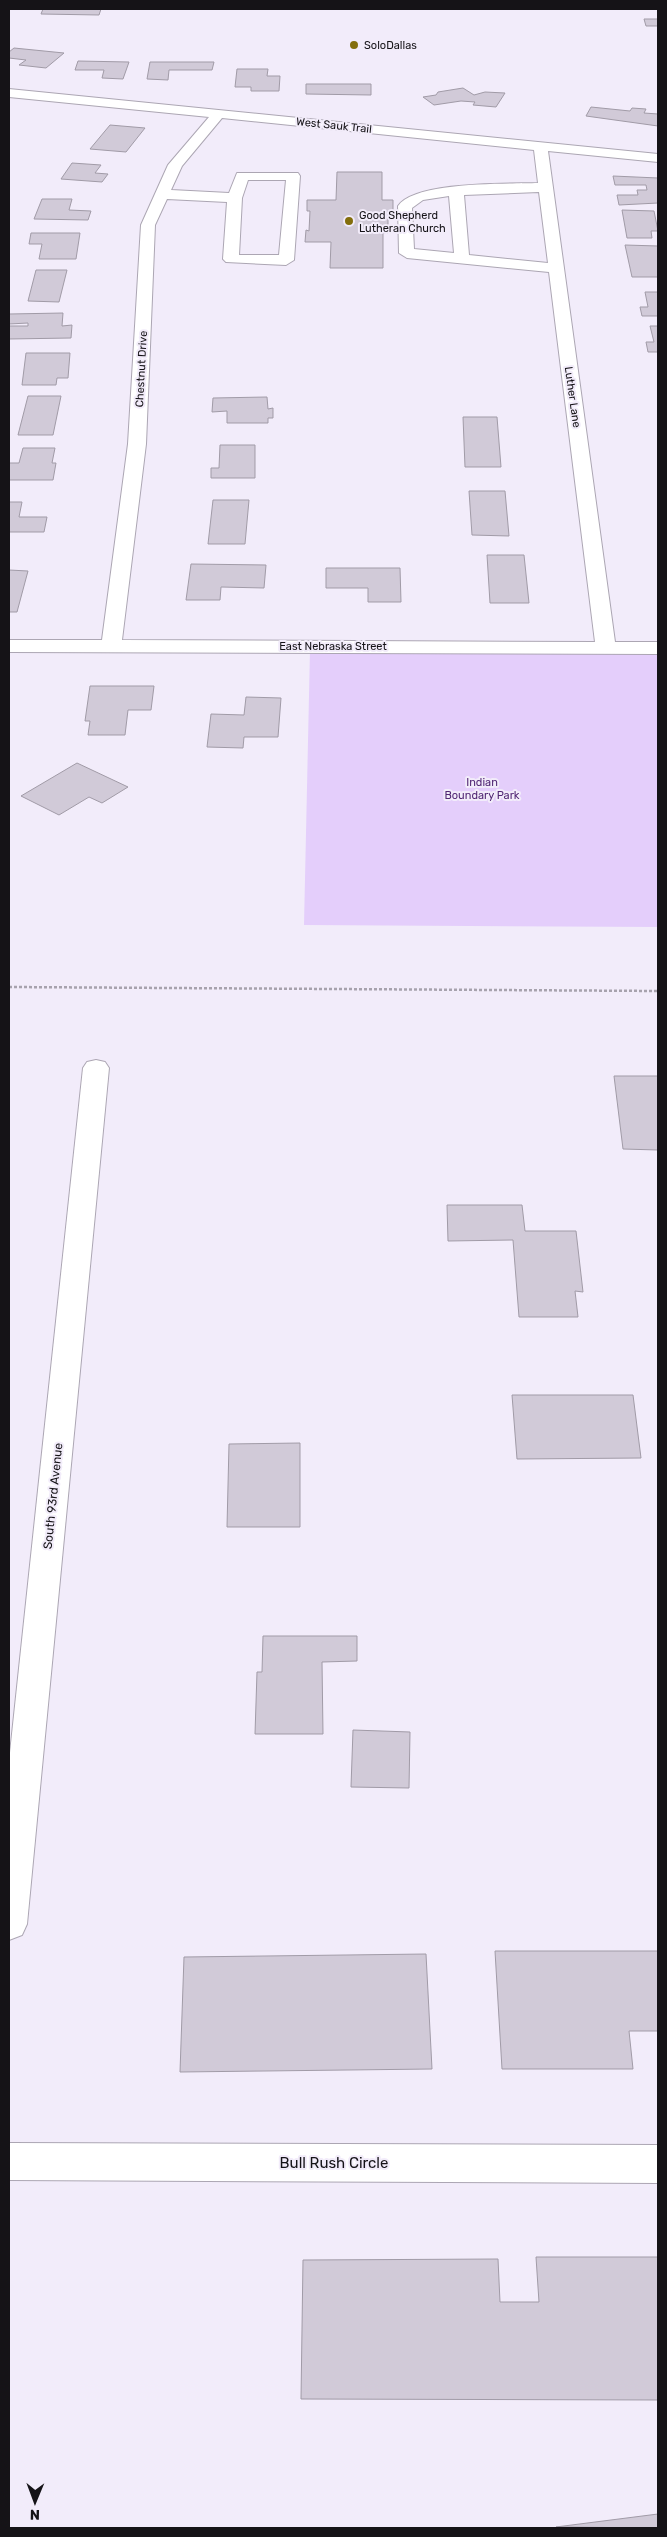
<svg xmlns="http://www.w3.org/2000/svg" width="667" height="2537" font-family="Rubik,sans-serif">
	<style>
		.green { fill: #e4cefb }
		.building { fill: #d1cad8; stroke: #a19ba7 }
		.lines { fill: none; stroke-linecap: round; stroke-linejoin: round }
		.minor-casing { stroke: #aca6b3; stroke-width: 2 }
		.path { stroke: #a7a2ad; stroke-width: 2.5; stroke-dasharray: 3 2; stroke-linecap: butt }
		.minor { fill: #fff; fill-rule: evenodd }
		.poi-dot { fill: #836e0c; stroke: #f2ecfa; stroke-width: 2 }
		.labels { text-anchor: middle; stroke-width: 4; stroke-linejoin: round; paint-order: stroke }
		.far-poi-label { font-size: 11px; fill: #151317; stroke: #f2ecfa; text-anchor: start }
		.far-street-label { font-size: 11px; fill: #151317; stroke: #f2ecfa }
		.far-park-label { font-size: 11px; fill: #512774; stroke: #f2ecfa }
		.street-label { font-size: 12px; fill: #151317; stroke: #f2ecfa }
		.near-street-label { font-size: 15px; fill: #151317; stroke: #f2ecfa }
	</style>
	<rect width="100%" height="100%" fill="#f2ecfa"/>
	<!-- green -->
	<polygon class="green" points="310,650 658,652 658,927 304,925"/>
	<!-- building -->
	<g class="building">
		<polygon points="43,9 101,9 99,15 41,14"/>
		<polygon points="644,19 658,19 658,26 646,26"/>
		<polygon points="14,48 64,53 46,68 19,65 26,60 9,58 9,52"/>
		<polygon points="78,61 129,62 123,79 102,78 104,70 75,70"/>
		<polygon points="150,62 214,62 212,70 169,70 168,80 147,79"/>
		<polygon points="237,69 268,69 267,76 280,76 279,91 251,91 251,87 235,87"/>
		<polygon points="306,84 371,84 371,95 306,94"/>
		<polygon points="463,88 474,95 485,92 505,93 496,107 473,105 475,102 461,101 434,105 423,97 436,95 438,92"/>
		<polygon points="591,107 630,111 632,108 646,109 644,113 658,114 658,126 586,116"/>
		<polygon points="110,125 145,128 126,152 90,149"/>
		<polygon points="72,163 101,165 95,173 108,174 102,182 61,179"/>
		<polygon points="337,172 382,172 382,200 393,200 393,211 388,211 388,233 383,233 383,268 330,268 331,242 305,242 306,230 309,231 310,211 307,211 307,200 336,200"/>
		<polygon points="613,176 658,178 658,203 619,205 617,195 638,195 637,190 647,190 646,185 615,185"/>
		<polygon points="42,199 72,199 69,210 91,211 88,220 34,219"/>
		<polygon points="622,210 654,211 658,231 651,231 652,238 627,238"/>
		<polygon points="31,233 80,233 76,259 39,259 42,244 29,244"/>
		<polygon points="625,245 658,246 658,277 632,277"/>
		<polygon points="36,270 67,270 59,302 28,301"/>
		<polygon points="645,292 658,292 658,316 642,316 640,307 648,307"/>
		<polygon points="63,313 62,326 72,325 71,338 9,339 9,326 28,326 28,323 9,324 9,314"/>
		<polygon points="650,326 658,326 658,352 648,352 646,342 654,342"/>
		<polygon points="26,353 70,353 68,378 57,378 56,385 22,385"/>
		<polygon points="28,396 61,396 53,435 18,435"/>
		<polygon points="267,397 268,409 273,408 273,418 268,418 268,423 227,423 227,411 212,412 213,398"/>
		<polygon points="463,417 497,417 501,467 465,467"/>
		<polygon points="220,445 255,445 255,478 211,478 211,468 219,468"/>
		<polygon points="23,448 55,448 52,463 56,463 53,480 9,480 9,463 19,463"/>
		<polygon points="469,491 505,491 509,536 472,535"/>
		<polygon points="213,500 249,500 245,544 208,544"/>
		<polygon points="9,502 22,502 19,517 47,517 44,532 9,532"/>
		<polygon points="487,555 524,555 529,603 490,603"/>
		<polygon points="191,564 266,565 264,588 221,587 220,600 186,600"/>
		<polygon points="326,568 400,568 401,602 368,602 368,588 326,588"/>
		<polygon points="9,570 28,571 17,612 9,612"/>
		<polygon points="90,686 154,686 151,710 128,710 125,735 88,735 90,721 85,721"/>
		<polygon points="246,697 281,698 278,737 244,737 243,748 207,747 211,714 244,715"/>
		<polygon points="77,763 128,787 102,803 89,797 59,815 21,796"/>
		<polygon points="614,1076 658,1076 658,1150 623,1149"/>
		<polygon points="447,1205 522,1205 525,1231 576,1231 583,1292 575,1291 578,1317 519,1317 513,1240 448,1241"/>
		<polygon points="512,1395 633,1395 641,1458 517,1459"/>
		<polygon points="300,1443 300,1527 227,1527 229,1444"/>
		<polygon points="263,1636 357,1636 357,1661 322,1662 323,1734 255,1734 257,1672 262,1672"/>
		<polygon points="353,1730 410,1732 409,1788 351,1787"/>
		<polygon points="495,1951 658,1951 658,2031 629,2031 633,2069 502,2069"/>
		<polygon points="426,1954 432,2069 180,2072 184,1957"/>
		<polygon points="536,2257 658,2257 658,2400 301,2399 303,2260 498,2259 500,2302 539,2302"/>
		<polygon points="658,2514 658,2528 556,2527"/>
	</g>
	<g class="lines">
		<defs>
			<g id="minor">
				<path d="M9 89 658 154V162L548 151 615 642H658V654L9 652V640H102L128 444 141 225 168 165 209 117 9 97ZM222 118 534 150 538 183C507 184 415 181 398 206L399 253 407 258 549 272 595 642 122 640 146 444 155 225 167 199 227 202 223 259 226 262 286 265 294 260 300 176 298 173H237L229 193 171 190 182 166ZM248 180H286L279 255H239L242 198ZM539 192 548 263 469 255 464 195ZM449 196 454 253 414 249 412 208 423 200Z"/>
				<polygon points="96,1060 105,1062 109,1068 27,1924 22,1935 9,1940 9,1762 83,1068 87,1062"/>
				<polygon points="9,2143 658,2145 658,2183 9,2180"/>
			</g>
		</defs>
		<!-- minor casing -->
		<use href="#minor" class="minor-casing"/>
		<!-- path -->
		<polyline class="path" points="9,987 658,991"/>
		<!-- minor -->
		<use href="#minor" class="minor"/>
	</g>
	<!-- markers -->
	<g class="poi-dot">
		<circle cx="354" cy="45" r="5"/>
		<circle cx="349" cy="221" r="5"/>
	</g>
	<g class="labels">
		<!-- far-poi labels -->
		<g class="far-poi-label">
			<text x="364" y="49">SoloDallas</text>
			<text x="359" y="219">Good Shepherd<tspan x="359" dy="13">Lutheran Church</tspan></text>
		</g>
		<!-- far-street labels -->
		<g class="far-street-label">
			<text transform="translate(334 125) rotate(6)" y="4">West Sauk Trail</text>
			<text transform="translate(141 369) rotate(-87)" y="4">Chestnut Drive</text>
			<text transform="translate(573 397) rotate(82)" y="4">Luther Lane</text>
			<text x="333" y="650">East Nebraska Street</text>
		</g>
		<!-- far-park labels -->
		<g class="far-park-label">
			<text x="482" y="786">Indian<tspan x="482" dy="13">Boundary Park</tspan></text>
		</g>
		<!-- street labels -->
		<g class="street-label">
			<text transform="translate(53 1496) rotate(-84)" y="4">South 93rd Avenue</text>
		</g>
		<!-- near-street labels -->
		<g class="near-street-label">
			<text x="334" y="2168">Bull Rush Circle</text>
		</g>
	</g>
	<!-- border -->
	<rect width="667" height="2537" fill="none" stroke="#151317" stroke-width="20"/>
	<!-- north arrow -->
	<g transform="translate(35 2502) rotate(181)" stroke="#f2ecfa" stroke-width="4" paint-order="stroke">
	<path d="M0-4L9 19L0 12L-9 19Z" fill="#151317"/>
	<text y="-8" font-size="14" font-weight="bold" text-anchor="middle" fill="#151317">N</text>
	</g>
</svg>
